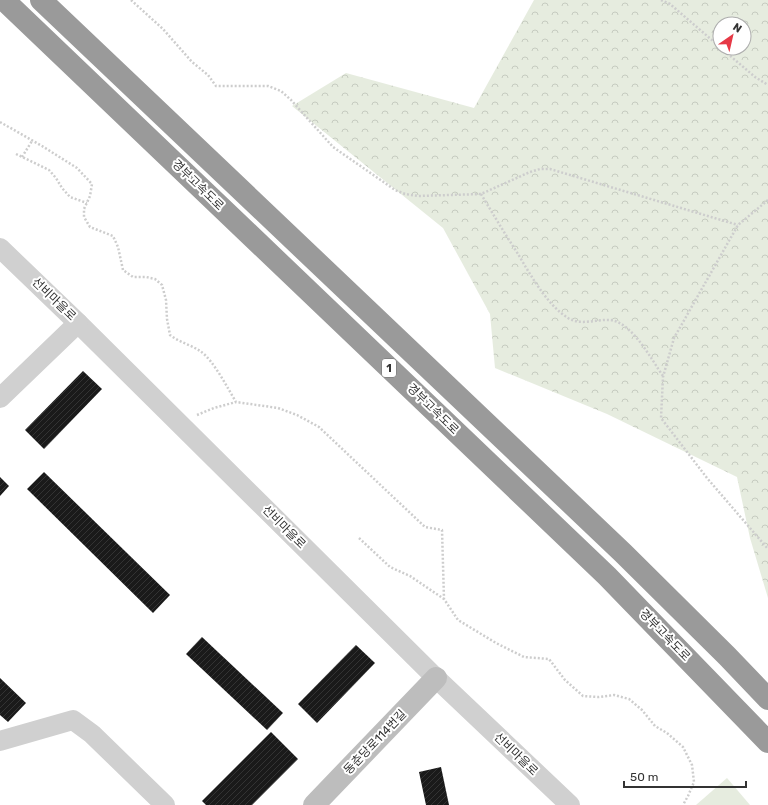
<svg xmlns="http://www.w3.org/2000/svg" width="768" height="805" font-family="Rubik,'Noto Sans KR',sans-serif">
	<style>
		.forest { fill: url(#forest-crowns); fill-rule: evenodd }
		.garden { fill: #e6ecdf }
		.building { fill: url(#building-hatch) }
		.lines { fill: none; stroke-linecap: round; stroke-linejoin: round }
		.path { stroke: #cdcdcd; stroke-width: 2.5; stroke-dasharray: 2 2; stroke-linecap: butt }
		.minor { stroke: #d0d0d0; stroke-width: 20 }
		.secondary { stroke: #bdbdbd; stroke-width: 22 }
		.motorway { stroke: #9a9a9a; stroke-width: 22 }
		.labels { text-anchor: middle; stroke-width: 4; stroke-linejoin: round; paint-order: stroke }
		.shield { fill: #fff; stroke: #707070; stroke-width: 1 }
		.shield-label { font-size: 11px; font-weight: bold; fill: #333 }
		.street-label { font-size: 12px; fill: #333; stroke: #fff }
	</style>
	<defs>
		<pattern id="forest-crowns" width="20" height="18" patternUnits="userSpaceOnUse"><rect width="20" height="18" fill="#e6ecdf"/><path d="M2 6a3 3 0 1 1 6 0M12 15a3 3 0 1 1 6 0" fill="none" stroke="#c6cbc0"/></pattern>
		<pattern id="building-hatch" width="6" height="6" patternUnits="userSpaceOnUse"><rect width="6" height="6" fill="#1a1a1a"/><path d="M-1 1l2-2M0 6l6-6M5 7l2-2" fill="none" stroke="#333"/></pattern>
	</defs>
	<rect width="100%" height="100%" fill="#fff"/>
	<!-- forest -->
	<path class="forest" d="M534 0H768V598L750 538 737 477 607 414 495 368 490 314 443 228 292 106 346 73 474 108ZM720 24H744V48H720Z"/>
	<!-- garden -->
	<polygon class="garden" points="727,778 750,805 696,805"/>
	<!-- building -->
	<g class="building">
		<polygon points="83,371 102,389 44,449 25,430"/>
		<polygon points="44,472 170,595 153,613 27,489"/>
		<polygon points="0,477 9,486 0,496"/>
		<polygon points="202,637 283,713 267,730 186,654"/>
		<polygon points="356,645 375,663 317,723 298,704"/>
		<polygon points="0,678 26,703 8,722 0,715"/>
		<polygon points="271,732 298,759 252,805 206,805 202,801"/>
		<polygon points="441,767 449,805 426,805 419,772"/>
	</g>
	<g class="lines">
		<!-- path -->
		<g class="path">
			<polyline points="131,0 163,29 192,62 208,75 216,86 268,86 281,91 291,100 333,147 395,190 405,194 418,196 481,194 530,172 540,169 550,169 738,225"/>
			<polyline points="661,0 670,4 720,47"/>
			<polyline points="721,48 755,77 768,85"/>
			<path d="M0 122 42 146 77 168 92 184 90 196 84 209V217L90 227 113 236 118 247 123 270 133 277H146L155 279 162 285 166 300 167 319 170 335C179 342 191 345 200 351 213 359 228 389 236 402L278 408 297 415 319 427 425 527 442 530 444 599 458 620 496 643 524 657 549 659 565 680 583 696 599 697 614 695 629 699 642 710 655 726 667 733 683 747 692 765 694 782 688 796 683 805"/>
			<polyline points="16,154 49,170 56,178 62,188 70,197 87,203"/>
			<polyline points="22,157 32,141"/>
			<path d="M481 194C493 214 505 234 518 254 530 274 547 305 568 318 581 326 596 319 610 320 632 322 651 359 663 376"/>
			<polyline points="768,200 738,225 674,338 663,377 661,418 707,478 768,549"/>
			<polyline points="197,415 214,408 236,402"/>
			<polyline points="359,538 390,567 410,576 444,599"/>
		</g>
		<!-- minor -->
		<g class="minor">
			<polyline points="0,248 78,323 436,678 570,805"/>
			<polyline points="0,398 78,323"/>
			<polyline points="0,741 73,720 92,734 165,805"/>
		</g>
		<!-- secondary -->
		<polyline class="secondary" points="314,805 436,678"/>
		<!-- motorway -->
		<g class="motorway">
			<polyline points="4,0 607,576 768,742"/>
			<polyline points="41,0 623,553 727,656 768,699"/>
		</g>
	</g>
	<g class="labels">
		<!-- shield labels -->
		<rect class="shield" x="382" y="359" width="14" height="18" rx="3"/>
		<g class="shield-label">
			<text x="389" y="372">1</text>
		</g>
		<!-- street labels -->
		<g class="street-label">
			<text transform="translate(198 185) rotate(44)" y="4">경부고속도로</text>
			<text transform="translate(54 299) rotate(44)" y="4">선비마을로</text>
			<text transform="translate(433 409) rotate(44)" y="4">경부고속도로</text>
			<text transform="translate(284 527) rotate(45)" y="4">선비마을로</text>
			<text transform="translate(665 635) rotate(46)" y="4">경부고속도로</text>
			<text transform="translate(375 742) rotate(-46)" y="4">동춘당로114번길</text>
			<text transform="translate(516 754) rotate(44)" y="4">선비마을로</text>
		</g>
	</g>
	<!-- north arrow -->
	<g transform="translate(732 36) rotate(34)"><circle r="19" fill="#ffffff" stroke="#adadad"/>
	<path d="M0-3L7 15L0 10L-7 15Z" fill="#e63946"/>
	<text y="-6" font-size="11" font-weight="bold" text-anchor="middle" fill="#333333">N</text>
	</g>
	<!-- scale -->
	<path d="M624 781v6h122v-6" fill="none" stroke="#333333" stroke-width="2"/>
	<text x="630" y="781" font-size="12" fill="#333333" stroke="#ffffff" stroke-width="3" paint-order="stroke">50 m</text>
</svg>
